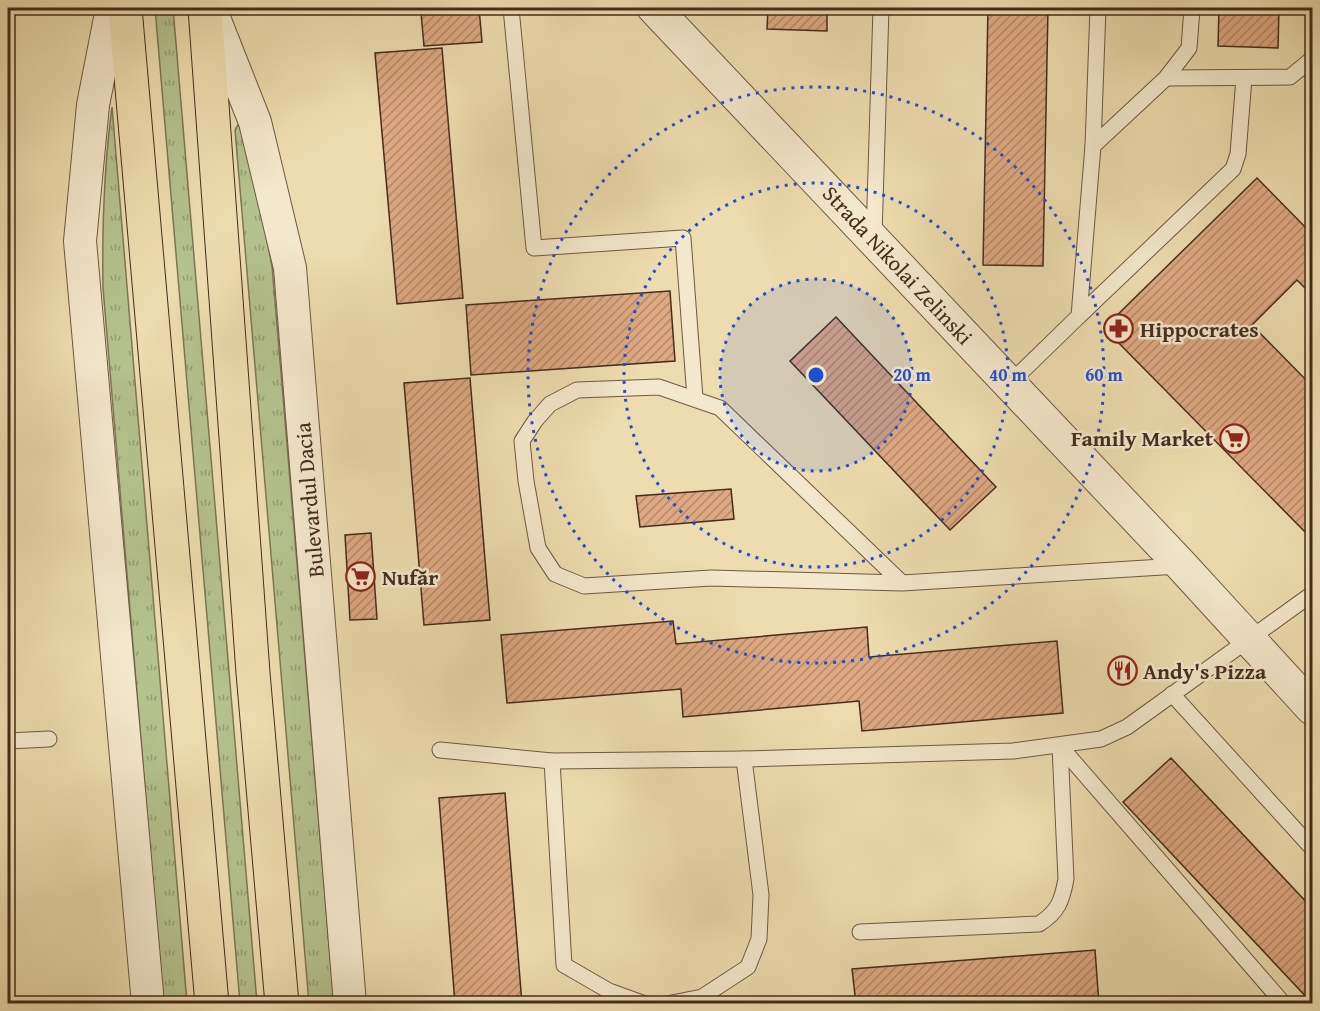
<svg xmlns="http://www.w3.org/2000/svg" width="1320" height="1011" font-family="'Gentium Book Plus',serif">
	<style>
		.grass { fill: url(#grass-tufts); stroke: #7c7756; stroke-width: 1.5 }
		.building { fill: url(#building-hatch); stroke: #452c1e; stroke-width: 1.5 }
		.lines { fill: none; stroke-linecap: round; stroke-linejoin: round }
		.service-casing { stroke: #6f5842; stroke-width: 17 }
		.minor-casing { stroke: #6f5842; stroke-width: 34 }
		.tertiary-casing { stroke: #6f5842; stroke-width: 35 }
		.trunk-casing { stroke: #452c1e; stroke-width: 35 }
		.service { stroke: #f3e8cb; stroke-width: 15 }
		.minor { stroke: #f3e8cb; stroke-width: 32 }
		.tertiary { stroke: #f3e8cb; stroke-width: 33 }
		.trunk { stroke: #eddcaf; stroke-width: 33 }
		.ring { fill: none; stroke: #1d4ed8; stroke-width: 3; stroke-dasharray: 3 6 }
		.labels { text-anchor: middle; stroke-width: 5; stroke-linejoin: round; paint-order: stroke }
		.street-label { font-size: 22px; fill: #452c1e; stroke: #f3e8cb }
		.poi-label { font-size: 22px; font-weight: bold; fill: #452c1e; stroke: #f3e8cb; text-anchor: start }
		.centre { fill: #1d4ed8; stroke: #f3e8cb; stroke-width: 3 }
		.ring-label { font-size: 18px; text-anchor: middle; font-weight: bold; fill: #1d4ed8; stroke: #f3e8cb; stroke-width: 5; stroke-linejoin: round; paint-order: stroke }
	</style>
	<defs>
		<pattern id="grass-tufts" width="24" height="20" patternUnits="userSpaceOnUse" patternTransform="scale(1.5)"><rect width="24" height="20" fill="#b4c28e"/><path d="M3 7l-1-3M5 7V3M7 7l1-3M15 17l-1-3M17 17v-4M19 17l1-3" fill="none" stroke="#949e73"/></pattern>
		<pattern id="building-hatch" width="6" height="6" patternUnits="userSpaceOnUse" patternTransform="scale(1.5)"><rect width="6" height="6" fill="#dda882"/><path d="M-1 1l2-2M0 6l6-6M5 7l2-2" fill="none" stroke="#b5896a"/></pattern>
	</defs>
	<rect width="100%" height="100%" fill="#eddcaf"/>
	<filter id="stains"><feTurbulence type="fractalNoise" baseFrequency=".00333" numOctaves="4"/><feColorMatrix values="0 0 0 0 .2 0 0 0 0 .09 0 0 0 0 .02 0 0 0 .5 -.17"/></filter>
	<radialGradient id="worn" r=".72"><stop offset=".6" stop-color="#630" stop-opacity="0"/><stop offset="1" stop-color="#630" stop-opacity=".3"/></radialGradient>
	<!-- grass -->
	<g class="grass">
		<polygon points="155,8 173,8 257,1003 240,1003"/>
		<path d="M112 107 187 1003H163L103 288C102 228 104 167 112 107Z"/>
		<polygon points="238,125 244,127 272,266 334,1003 309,1003 235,130"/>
	</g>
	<!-- building -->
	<g class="building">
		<polygon points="412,8 479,8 482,42 424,46 421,13 413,13"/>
		<polygon points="768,8 827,8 827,31 767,29"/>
		<polygon points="988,8 1048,8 1043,266 983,265"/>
		<polygon points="1219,8 1279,8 1278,48 1218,46"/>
		<polygon points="442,48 463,298 397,304 375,53"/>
		<polygon points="1257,178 1312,234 1312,295 1297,280 1252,325 1312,386 1312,533 1309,536 1104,328"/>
		<polygon points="670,291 675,361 471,375 466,305"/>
		<polygon points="836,317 996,487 950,530 790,361"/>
		<polygon points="470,378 490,620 424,625 404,383"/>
		<polygon points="731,489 734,519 640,527 636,496"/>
		<polygon points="371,533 377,619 350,620 345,535"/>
		<polygon points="673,621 676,644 867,627 869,657 1057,641 1063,713 862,731 859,701 683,717 681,689 507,703 501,635"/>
		<polygon points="1171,758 1312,908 1312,1003 1123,802"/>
		<polygon points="505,793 522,1004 455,1004 439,798"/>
		<polygon points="1095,950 1099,1004 856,1004 852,969"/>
	</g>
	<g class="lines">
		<defs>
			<g id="service">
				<polyline points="511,8 534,248 683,238 695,398"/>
				<polyline points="1098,8 1093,146 1166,78 1189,48 1192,8"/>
				<polyline points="1166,78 1290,77 1312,59"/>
				<polyline points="874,236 881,8"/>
				<polyline points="1079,316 1233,169 1238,154 1244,78"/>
				<polyline points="1010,383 1079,316 1093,146"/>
				<polyline points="902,583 720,408 659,387 577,390 550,404 535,421 522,441 526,481 538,548 555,574 584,586 711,578 902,583 1179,566"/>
				<polyline points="1172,694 1312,848"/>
				<polyline points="8,741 49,739"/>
				<polyline points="1060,746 1284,1004"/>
				<polyline points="440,750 552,761 744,759 1013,751 1101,739 1127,727 1312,594"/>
				<polyline points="552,761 564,965 609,991 645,1004"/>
				<path d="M860 932 1039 924C1058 912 1062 901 1066 879L1060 746"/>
				<polyline points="667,1004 702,997 748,967 759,939 761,895 744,759"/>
			</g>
			<g id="minor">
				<polyline points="112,8 93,105 80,241 148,1004"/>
				<polyline points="210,8 255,122 290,268 350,1004"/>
			</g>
			<polyline id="tertiary" points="654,8 1182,566 1312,708"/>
			<g id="trunk">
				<polyline points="125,8 212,1004"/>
				<polyline points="205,8 253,673 282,1004"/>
			</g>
		</defs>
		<!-- service casing -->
		<use href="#service" class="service-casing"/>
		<!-- minor casing -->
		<use href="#minor" class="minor-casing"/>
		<!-- tertiary casing -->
		<use href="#tertiary" class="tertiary-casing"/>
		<!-- trunk casing -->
		<use href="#trunk" class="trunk-casing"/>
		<!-- service -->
		<use href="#service" class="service"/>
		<!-- minor -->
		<use href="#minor" class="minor"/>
		<!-- tertiary -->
		<use href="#tertiary" class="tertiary"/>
		<!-- trunk -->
		<use href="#trunk" class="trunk"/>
	</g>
	<!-- distance rings -->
	<circle cx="816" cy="375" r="96" fill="#1d4ed8" fill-opacity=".12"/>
	<g class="ring">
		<circle cx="816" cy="375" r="96"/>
		<circle cx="816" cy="375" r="192"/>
		<circle cx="816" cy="375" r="288"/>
	</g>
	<!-- icons -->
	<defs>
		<symbol id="pharmacy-ring" viewBox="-11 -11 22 22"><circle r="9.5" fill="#f3e8cb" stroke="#8f2418" stroke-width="1.5"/><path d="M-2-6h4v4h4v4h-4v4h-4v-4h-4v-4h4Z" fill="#8f2418"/></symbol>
		<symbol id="supermarket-ring" viewBox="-11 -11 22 22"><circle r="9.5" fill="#f3e8cb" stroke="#8f2418" stroke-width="1.5"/><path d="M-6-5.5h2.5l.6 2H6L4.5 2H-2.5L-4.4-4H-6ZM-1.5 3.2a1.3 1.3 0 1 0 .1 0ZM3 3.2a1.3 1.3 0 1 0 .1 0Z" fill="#8f2418"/></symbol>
		<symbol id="restaurant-ring" viewBox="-11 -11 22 22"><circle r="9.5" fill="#f3e8cb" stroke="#8f2418" stroke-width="1.5"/><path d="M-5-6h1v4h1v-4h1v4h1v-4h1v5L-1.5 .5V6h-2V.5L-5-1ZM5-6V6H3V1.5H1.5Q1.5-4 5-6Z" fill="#8f2418"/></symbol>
	</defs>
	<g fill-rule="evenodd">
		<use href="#pharmacy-ring" x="1102" y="312" width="33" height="33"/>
		<use href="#supermarket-ring" x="1218" y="422" width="33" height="33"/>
		<use href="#supermarket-ring" x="344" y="560" width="33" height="33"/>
		<use href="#restaurant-ring" x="1106" y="654" width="33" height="33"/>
	</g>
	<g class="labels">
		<!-- street labels -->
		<g class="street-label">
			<text transform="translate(898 265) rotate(47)" y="8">Strada Nikolai Zelinski</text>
			<text transform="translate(309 500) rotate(-95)" y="8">Bulevardul Dacia</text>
		</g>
		<!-- poi labels -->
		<g class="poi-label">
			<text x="1140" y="337">Hippocrates</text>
			<text x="1213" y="446" text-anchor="end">Family Market</text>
			<text x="382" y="585">Nufăr</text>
			<text x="1143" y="679">Andy's Pizza</text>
		</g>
	</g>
	<circle cx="816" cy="375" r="9" class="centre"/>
	<g class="ring-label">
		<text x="912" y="381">20 m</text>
		<text x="1008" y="381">40 m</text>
		<text x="1104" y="381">60 m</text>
	</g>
	<!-- margin -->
	<rect width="1320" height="1011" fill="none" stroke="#eddcaf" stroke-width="30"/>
	<rect x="9" y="9" width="1302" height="993" fill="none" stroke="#452c1e" stroke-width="3"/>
	<rect x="15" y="15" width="1290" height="981" fill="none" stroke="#452c1e" stroke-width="1.5"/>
	<rect width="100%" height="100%" filter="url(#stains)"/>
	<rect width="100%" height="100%" fill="url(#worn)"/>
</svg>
